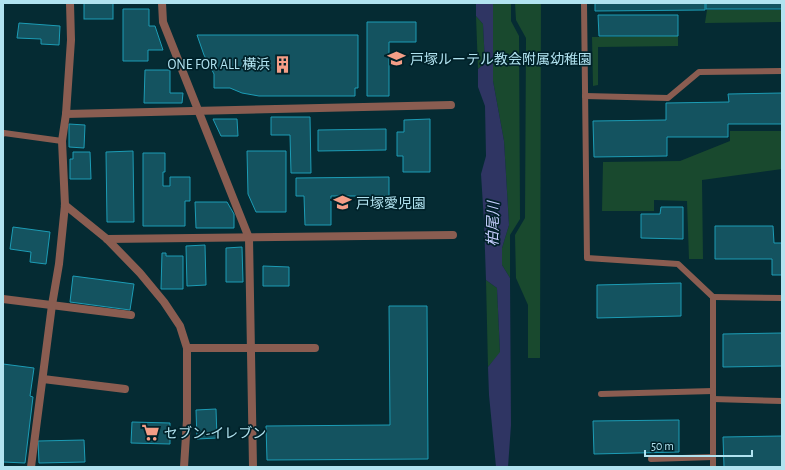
<svg xmlns="http://www.w3.org/2000/svg" width="785" height="470" font-family="'Alegreya Sans','Noto Sans JP',sans-serif">
	<style>
		.green { fill: #19492e }
		.water { fill: #2f3563 }
		.building { fill: #145360; stroke: #1c9cb5 }
		.lines { fill: none; stroke-linecap: round; stroke-linejoin: round }
		.service { stroke: #8a5d51; stroke-width: 6 }
		.minor { stroke: #8a5d51; stroke-width: 8 }
		.labels { text-anchor: middle; stroke-width: 3.5; stroke-linejoin: round; paint-order: stroke }
		.poi-label { font-size: 14px; fill: #b1e3f0; stroke: #002129; text-anchor: start }
		.water-label { font-size: 15px; font-style: italic; fill: #c4cefd; stroke: #002129 }
	</style>
	<rect width="100%" height="100%" fill="#052b33"/>
	<!-- green -->
	<g class="green">
		<polygon points="493,3 511,3 511,21 519,36 520,219 510,235 510,278 502,265 502,248 509,225 504,141 493,81"/>
		<polygon points="515,3 541,3 540,358 528,358 528,305 516,278 515,235 525,218 526,38 516,20"/>
		<polygon points="707,10 782,10 782,22 705,23"/>
		<polygon points="476,16 483,24 485,63 478,69"/>
		<polygon points="678,36 678,46 598,47 598,85 593,86 592,37"/>
		<polygon points="730,131 782,131 782,169 702,180 703,259 689,259 687,201 654,200 654,211 602,211 603,162 680,161 730,141"/>
		<polygon points="486,280 497,288 500,353 488,367"/>
	</g>
	<!-- water -->
	<polygon class="water" points="476,3 493,3 493,81 504,141 509,225 502,248 502,265 510,278 511,425 508,467 496,467 489,395 488,367 500,352 497,288 486,280 484,222 481,174 486,156 485,106 478,87 478,69 485,63 483,24 476,16"/>
	<!-- building -->
	<g class="building">
		<rect x="84" y="3" width="29" height="16"/>
		<polygon points="595,3 705,3 705,10 595,11"/>
		<rect x="706" y="3" width="76" height="6"/>
		<polygon points="123,9 149,9 149,26 155,26 163,50 148,50 148,61 123,61"/>
		<polygon points="598,15 678,15 678,36 599,36"/>
		<polygon points="367,22 416,22 416,42 389,42 389,96 367,96"/>
		<polygon points="19,23 60,26 59,45 41,44 41,39 17,38"/>
		<polygon points="197,35 358,35 358,88 355,88 355,96 259,96 242,93 230,88 214,88 214,74 204,55"/>
		<polygon points="145,70 170,70 170,93 183,93 182,103 144,103"/>
		<polygon points="782,93 782,124 728,124 728,137 667,137 667,156 594,157 593,121 666,120 666,103 729,102 728,94"/>
		<polygon points="271,117 310,117 311,173 291,173 290,135 271,135"/>
		<polygon points="213,119 237,119 238,136 221,136"/>
		<polygon points="430,119 430,172 403,172 403,156 397,156 397,132 404,132 404,120"/>
		<polygon points="69,124 85,125 84,148 69,147"/>
		<polygon points="386,129 386,150 318,151 318,130"/>
		<polygon points="133,151 134,222 107,222 106,152"/>
		<polygon points="247,151 286,151 286,212 256,212 248,194"/>
		<polygon points="73,152 90,152 91,179 70,179 70,159 73,159"/>
		<polygon points="143,153 165,153 165,172 163,172 163,186 170,186 170,177 190,177 190,201 185,201 185,226 143,226"/>
		<polygon points="389,177 389,196 331,196 331,225 305,225 304,196 296,196 296,178"/>
		<polygon points="195,202 227,202 234,214 234,228 196,228"/>
		<polygon points="661,207 683,207 683,239 641,238 641,214 660,214"/>
		<polygon points="715,226 773,226 774,243 782,243 782,275 772,275 772,259 715,259"/>
		<polygon points="13,227 50,232 46,264 30,262 31,252 10,249"/>
		<polygon points="205,245 206,285 187,286 186,246"/>
		<polygon points="242,247 243,282 226,282 226,248"/>
		<polygon points="162,253 166,253 166,256 183,256 183,289 161,289"/>
		<polygon points="263,266 289,267 289,286 263,286"/>
		<polygon points="73,276 134,284 130,310 70,302"/>
		<polygon points="681,283 681,316 597,318 597,285"/>
		<polygon points="389,306 427,306 428,459 267,460 266,426 390,425"/>
		<polygon points="782,333 782,366 723,367 723,334"/>
		<polygon points="3,364 34,368 30,396 33,397 25,463 3,462"/>
		<polygon points="216,409 217,438 197,439 196,410"/>
		<polygon points="679,420 679,452 594,454 593,421"/>
		<polygon points="132,422 170,423 170,444 131,443"/>
		<polygon points="782,436 782,467 724,467 723,437"/>
		<polygon points="84,440 85,462 39,463 38,441"/>
	</g>
	<g class="lines">
		<!-- service -->
		<g class="service">
			<polyline points="584,3 587,258 678,264 713,297 713,467"/>
			<polyline points="585,96 668,98 699,72 782,71"/>
			<polyline points="3,134 4,133 62,141"/>
			<polyline points="713,297 782,298"/>
			<polyline points="601,394 713,391"/>
			<polyline points="713,399 782,401"/>
			<polyline points="651,459 713,457"/>
		</g>
		<!-- minor -->
		<g class="minor">
			<polyline points="162,3 163,22 249,238 253,467"/>
			<polyline points="66,114 451,105"/>
			<polyline points="65,205 107,239 140,273 164,302 180,326 187,348 187,420 184,467"/>
			<polyline points="107,239 453,235"/>
			<polyline points="3,299 131,315"/>
			<polyline points="187,348 315,348"/>
			<polyline points="43,379 125,389"/>
			<polyline points="31,467 52,305 59,264 65,205 62,141 66,114 71,40 70,3"/>
		</g>
	</g>
	<!-- icons -->
	<defs>
		<symbol id="school-bare" viewBox="-9 -9 18 18"><path d="M0-5L7-2L0 1L-7-2ZM-4 1L0 2.5L4 1V4Q0 6-4 4Z" fill="#f49e87" stroke="#002129" stroke-width="2.5" paint-order="stroke"/></symbol>
		<symbol id="building-bare" viewBox="-9 -9 18 18"><path d="M-4-6H4V6H1V3H-1V6H-4ZM-2.5-4.3h1.7v1.8h-1.7ZM.8-4.3h1.7v1.8H.8ZM-2.5-1h1.7V.8h-1.7ZM.8-1h1.7V.8H.8Z" fill="#f49e87" stroke="#002129" stroke-width="2.5" paint-order="stroke"/></symbol>
		<symbol id="supermarket-bare" viewBox="-9 -9 18 18"><path d="M-6-5.5h2.5l.6 2H6L4.5 2H-2.5L-4.4-4H-6ZM-1.5 3.2a1.3 1.3 0 1 0 .1 0ZM3 3.2a1.3 1.3 0 1 0 .1 0Z" fill="#f49e87" stroke="#002129" stroke-width="2.5" paint-order="stroke"/></symbol>
	</defs>
	<g fill-rule="evenodd">
		<use href="#school-bare" x="384" y="46" width="25" height="25"/>
		<use href="#building-bare" x="270" y="52" width="25" height="25"/>
		<use href="#school-bare" x="330" y="190" width="25" height="25"/>
		<use href="#supermarket-bare" x="138" y="420" width="25" height="25"/>
	</g>
	<g class="labels">
		<!-- poi labels -->
		<g class="poi-label">
			<text x="410" y="64">戸塚ルーテル教会附属幼稚園</text>
			<text x="270" y="69" text-anchor="end">ONE FOR ALL 横浜</text>
			<text x="356" y="208">戸塚愛児園</text>
			<text x="164" y="438">セブン-イレブン</text>
		</g>
		<!-- water labels -->
		<g class="water-label">
			<text transform="translate(493 224) rotate(-89)" y="5">柏尾川</text>
		</g>
	</g>
	<!-- border -->
	<rect width="785" height="470" fill="none" stroke="#b1e3f0" stroke-width="8"/>
	<!-- scale -->
	<path d="M645 450v6h107v-6" fill="none" stroke="#b1e3f0" stroke-width="2"/>
	<text x="651" y="450" font-size="12" fill="#b1e3f0" stroke="#002129" stroke-width="3" paint-order="stroke">50 m</text>
</svg>
